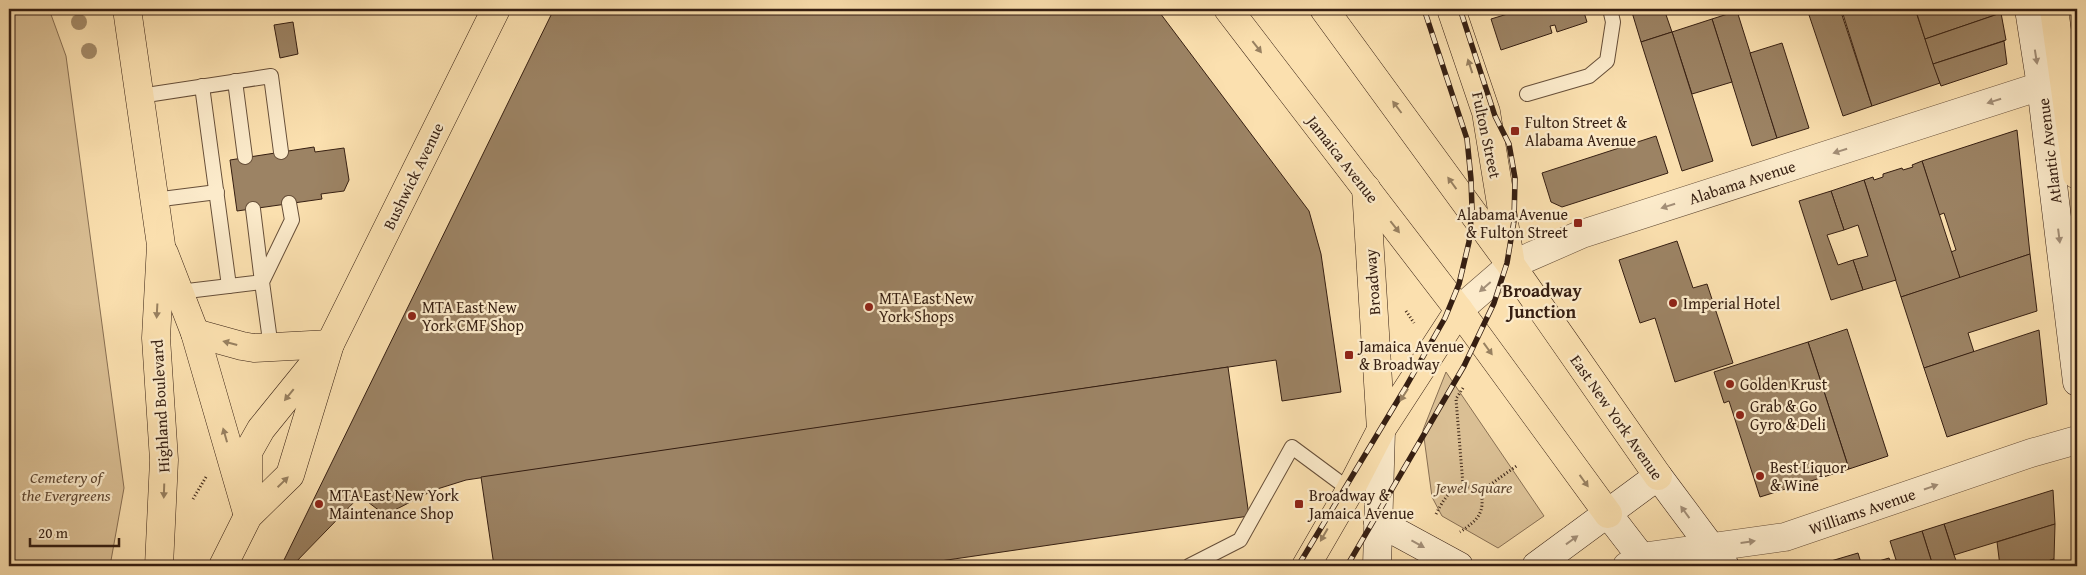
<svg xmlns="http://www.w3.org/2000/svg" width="2086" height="575" font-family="'Gentium Book Plus',serif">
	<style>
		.green { fill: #dabf94; stroke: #886f53 }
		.building { fill: #9c8364; stroke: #361f12 }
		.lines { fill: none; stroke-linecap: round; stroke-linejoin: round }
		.service-casing { stroke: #674f39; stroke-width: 16 }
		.minor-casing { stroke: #674f39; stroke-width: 29 }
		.secondary-casing { stroke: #361f12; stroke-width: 29 }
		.primary-casing { stroke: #361f12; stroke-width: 29 }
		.path { stroke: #361f12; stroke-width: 3; stroke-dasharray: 1 2.5; stroke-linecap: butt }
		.service { stroke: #fcebcb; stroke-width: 14 }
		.minor { stroke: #fcebcb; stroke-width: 28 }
		.secondary { stroke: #fcebcb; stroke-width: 28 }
		.primary { stroke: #fbe0af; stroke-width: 28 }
		.rail-casing { stroke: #361f12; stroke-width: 5.5 }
		.rail { stroke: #fcebcb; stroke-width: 4; stroke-dasharray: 11; stroke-linecap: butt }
		.tree { fill: #a58c6a }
		.oneway { fill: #988060 }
		.oneway2 { fill: #a38f78 }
		.poi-dot { fill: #8f2418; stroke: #fcebcb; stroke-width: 2 }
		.labels { text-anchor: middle; stroke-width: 4.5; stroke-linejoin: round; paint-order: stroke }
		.poi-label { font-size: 16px; fill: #361f12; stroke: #fcebcb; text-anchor: start }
		.street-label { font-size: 16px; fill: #361f12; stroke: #fcebcb }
		.park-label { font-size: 16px; font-style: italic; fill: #5f4732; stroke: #fcebcb }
		.neighbourhood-label { font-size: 18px; font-weight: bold; fill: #361f12; stroke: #fcebcb }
	</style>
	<rect width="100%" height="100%" fill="#fbe0af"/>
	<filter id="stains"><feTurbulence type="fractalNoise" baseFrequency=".004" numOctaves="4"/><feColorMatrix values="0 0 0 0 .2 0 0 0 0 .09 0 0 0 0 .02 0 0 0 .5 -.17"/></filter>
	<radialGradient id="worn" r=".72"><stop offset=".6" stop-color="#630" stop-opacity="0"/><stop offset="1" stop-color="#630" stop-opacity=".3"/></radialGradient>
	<!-- green -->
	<g class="green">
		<polygon points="9,9 49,9 66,56 124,488 110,566 9,566"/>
		<polygon points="1446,372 1544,516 1498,548 1442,516 1432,497 1423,430"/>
	</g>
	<!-- building -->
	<g class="building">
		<polygon points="554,9 1157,9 1309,211 1321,254 1341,392 1282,401 1276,360 466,480 434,490 385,515 360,496 293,565 284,560"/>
		<polygon points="1524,9 1583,9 1587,22 1557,32 1555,25 1550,26 1552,33 1501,50 1491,19"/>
		<polygon points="1631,9 1664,9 1672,32 1641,42"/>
		<polygon points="1807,9 1835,9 1836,14 1841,12 1872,106 1843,116"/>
		<polygon points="1848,9 1915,9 1940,83 1872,106 1842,11"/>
		<polygon points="1915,9 1932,9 1917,14"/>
		<polygon points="1932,9 2000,9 2001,13 1925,39 1917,14"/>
		<polygon points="1737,11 1777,138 1752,146 1712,19"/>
		<polygon points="2001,13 2006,40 1933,64 1925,39"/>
		<polygon points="1712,19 1732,82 1692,94 1672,32"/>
		<polygon points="293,22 298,54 280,58 274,25"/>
		<polygon points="1672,32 1713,161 1682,171 1641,42"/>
		<polygon points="2004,41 2007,64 1941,86 1933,64"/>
		<polygon points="1782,43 1809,128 1777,138 1750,53"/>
		<polygon points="2017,130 2030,254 1960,278 1951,252 1956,250 1944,213 1939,215 1922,161"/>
		<polygon points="1656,136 1668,173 1562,207 1551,202 1542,173"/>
		<polygon points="314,147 315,152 344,148 349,180 344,191 321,194 322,199 237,211 230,160"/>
		<polygon points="1922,161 1960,278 1901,297 1864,180 1873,177 1874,180 1883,177 1883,174 1902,168 1903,170 1913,167 1912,165"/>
		<polygon points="1864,180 1896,280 1863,290 1853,260 1868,256 1858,225 1844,230 1831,191"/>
		<polygon points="1831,191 1844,230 1827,235 1838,265 1853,260 1863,290 1831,300 1799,201"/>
		<polygon points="1677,241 1693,288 1707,284 1733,363 1675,382 1655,318 1640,323 1619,260"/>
		<polygon points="2030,254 2037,311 1968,333 1974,352 1924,368 1901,297"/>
		<polygon points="1847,329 1888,456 1849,469 1808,342"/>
		<polygon points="2039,330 2047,404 1947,437 1924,368"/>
		<polygon points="1808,342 1849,469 1760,497 1729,401 1724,403 1714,372"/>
		<polygon points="1228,367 1249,516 906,566 494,566 481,477"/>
		<polygon points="2053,490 2055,524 1954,555 1944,524"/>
		<polygon points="1944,524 1954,555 1958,566 1933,566 1922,531"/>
		<polygon points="2055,524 2054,559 2032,566 2000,566 1997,542"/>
		<polygon points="1922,531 1933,566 1898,566 1890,541"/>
		<polygon points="1858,553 1862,566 1814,566"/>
		<polygon points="1889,558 1892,566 1862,566"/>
		<polygon points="2054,559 2055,566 2032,566"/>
	</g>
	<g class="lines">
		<defs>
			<g id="service">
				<polyline points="235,81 245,157"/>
				<polyline points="202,86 229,286"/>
				<polyline points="1527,94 1589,76 1607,61 1613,22 1610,9"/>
				<polyline points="140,96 271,76 281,152"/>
				<polyline points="154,200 217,192"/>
				<polyline points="179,292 262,282 253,209"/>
				<polyline points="271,348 262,282 292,220 289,203"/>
				<polyline points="1189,566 1240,540 1292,447 1350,490"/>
			</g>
			<g id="minor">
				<polyline points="1459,310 1511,265 1582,234 2041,86"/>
				<polyline points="1627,566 1641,557 1785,537 2031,453 2077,440"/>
			</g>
			<g id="secondary">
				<polyline points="2029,9 2041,86 2077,382"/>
				<polyline points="1608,514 1648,566"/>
				<polyline points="1378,522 1459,566"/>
				<polyline points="1377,566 1381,430"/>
				<polyline points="1536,566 1658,476 1725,566"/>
			</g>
			<g id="primary">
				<polyline points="127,9 161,245 156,338 164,460 159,566"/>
				<polyline points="1228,9 1459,310 1608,514"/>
				<polyline points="1324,9 1511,265 1658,476"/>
				<polyline points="1451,9 1486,112 1510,259"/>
				<polyline points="2054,9 2077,175"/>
				<polyline points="1366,188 1381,430"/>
				<polyline points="164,253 195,333 248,516"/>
				<polyline points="195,333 242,346 254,348 330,344"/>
				<polyline points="248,487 248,452 261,429 321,355"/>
				<polyline points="223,566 248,516 290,475 330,344 496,9"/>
				<polyline points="1306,566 1350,490 1381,430 1459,310"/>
			</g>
		</defs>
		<!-- service casing -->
		<use href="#service" class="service-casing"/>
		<!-- minor casing -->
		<use href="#minor" class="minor-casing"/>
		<!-- secondary casing -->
		<use href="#secondary" class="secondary-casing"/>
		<!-- primary casing -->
		<use href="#primary" class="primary-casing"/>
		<!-- path -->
		<g class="path">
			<polyline points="1406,311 1414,323"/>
			<polyline points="1463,388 1456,399 1463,485"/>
			<polyline points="1481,491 1518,465"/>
			<polyline points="193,499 206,477"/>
			<path d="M1436 514C1447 493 1456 479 1481 491 1485 513 1478 520 1460 532"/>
		</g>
		<!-- service -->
		<use href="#service" class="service"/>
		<!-- minor -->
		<use href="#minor" class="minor"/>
		<!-- secondary -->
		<use href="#secondary" class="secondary"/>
		<!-- primary -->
		<use href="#primary" class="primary"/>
		<defs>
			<g id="rail">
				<polyline points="1298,566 1404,390 1445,318 1459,284 1469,242 1472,209 1471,179 1467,139 1424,9"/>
				<polyline points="1347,566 1464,366 1494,303 1507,263 1514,221 1515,178 1509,144 1495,116 1460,9"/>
			</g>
		</defs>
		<!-- rail casing -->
		<use href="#rail" class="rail-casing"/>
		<!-- rail -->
		<use href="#rail" class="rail"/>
	</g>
	<!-- trees -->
	<g class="tree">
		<circle cx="79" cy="22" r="8"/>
		<circle cx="89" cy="51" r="8"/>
	</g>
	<!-- one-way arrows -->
	<defs><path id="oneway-solid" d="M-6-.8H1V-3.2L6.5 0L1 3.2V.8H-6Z" transform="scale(1.25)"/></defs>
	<g class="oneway">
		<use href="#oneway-solid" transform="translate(1257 47) rotate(52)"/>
		<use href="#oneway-solid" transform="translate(1470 66) rotate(-108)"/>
		<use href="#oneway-solid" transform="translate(1397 107) rotate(-127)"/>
		<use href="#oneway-solid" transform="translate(1452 183) rotate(-126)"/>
		<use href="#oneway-solid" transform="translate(1395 227) rotate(52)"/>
		<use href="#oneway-solid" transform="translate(157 311) rotate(93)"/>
		<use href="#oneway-solid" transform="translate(230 343) rotate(-165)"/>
		<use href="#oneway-solid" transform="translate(1488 349) rotate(54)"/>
		<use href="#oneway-solid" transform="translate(289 395) rotate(129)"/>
		<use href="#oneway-solid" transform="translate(1404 395) rotate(123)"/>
		<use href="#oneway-solid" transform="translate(225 435) rotate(-106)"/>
		<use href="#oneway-solid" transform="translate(1584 481) rotate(54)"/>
		<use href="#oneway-solid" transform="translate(283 482) rotate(-44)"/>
		<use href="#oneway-solid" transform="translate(164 491) rotate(92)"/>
		<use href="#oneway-solid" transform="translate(1324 535) rotate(120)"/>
	</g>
	<g class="oneway2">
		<use href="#oneway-solid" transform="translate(2036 57) rotate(81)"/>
		<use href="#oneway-solid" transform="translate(1994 101) rotate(162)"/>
		<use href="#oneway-solid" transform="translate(1840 151) rotate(162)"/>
		<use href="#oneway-solid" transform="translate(1668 206) rotate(162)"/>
		<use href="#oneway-solid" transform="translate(2059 236) rotate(83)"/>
		<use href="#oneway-solid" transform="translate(1485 287) rotate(139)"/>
		<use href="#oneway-solid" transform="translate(1931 487) rotate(-19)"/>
		<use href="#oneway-solid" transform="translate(1685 512) rotate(-126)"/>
		<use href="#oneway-solid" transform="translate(1572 540) rotate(-36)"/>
		<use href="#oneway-solid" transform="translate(1748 542) rotate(-8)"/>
		<use href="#oneway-solid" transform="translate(1418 544) rotate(29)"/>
	</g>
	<!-- markers -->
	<g class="poi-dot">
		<rect x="1510" y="126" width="10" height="10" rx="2.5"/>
		<rect x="1573" y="218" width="10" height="10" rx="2.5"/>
		<circle cx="1673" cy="303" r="5"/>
		<circle cx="869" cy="307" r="5"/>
		<circle cx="412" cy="316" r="5"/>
		<rect x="1344" y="350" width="10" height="10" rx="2.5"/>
		<circle cx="1730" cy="384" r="5"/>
		<circle cx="1740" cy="415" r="5"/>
		<circle cx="1760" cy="476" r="5"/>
		<circle cx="319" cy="504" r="5"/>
		<rect x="1294" y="499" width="10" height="10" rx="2.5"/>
	</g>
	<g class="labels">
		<!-- poi labels -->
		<g class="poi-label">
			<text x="1525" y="128">Fulton Street &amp;<tspan x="1525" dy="18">Alabama Avenue</tspan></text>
			<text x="1568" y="220" text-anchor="end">Alabama Avenue<tspan x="1568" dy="18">&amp; Fulton Street</tspan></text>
			<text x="879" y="304">MTA East New<tspan x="879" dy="18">York Shops</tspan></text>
			<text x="1683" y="309">Imperial Hotel</text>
			<text x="422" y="313">MTA East New<tspan x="422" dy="18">York CMF Shop</tspan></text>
			<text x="1359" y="352">Jamaica Avenue<tspan x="1359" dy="18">&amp; Broadway</tspan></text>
			<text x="1740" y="390">Golden Krust</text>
			<text x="1750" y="412">Grab &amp; Go<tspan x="1750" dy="18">Gyro &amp; Deli</tspan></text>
			<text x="1770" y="473">Best Liquor<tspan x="1770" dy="18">&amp; Wine</tspan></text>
			<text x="329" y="501">MTA East New York<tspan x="329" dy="18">Maintenance Shop</tspan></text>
			<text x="1309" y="501">Broadway &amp;<tspan x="1309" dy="18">Jamaica Avenue</tspan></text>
		</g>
		<!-- street labels -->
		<g class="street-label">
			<text transform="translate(1487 135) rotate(78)" y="6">Fulton Street</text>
			<text transform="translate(2049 151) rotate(-97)" y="6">Atlantic Avenue</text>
			<text transform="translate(1343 159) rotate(52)" y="6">Jamaica Avenue</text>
			<text transform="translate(413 176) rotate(-64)" y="6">Bushwick Avenue</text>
			<text transform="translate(1742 182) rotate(-18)" y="6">Alabama Avenue</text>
			<text transform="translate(1372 282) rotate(-94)" y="6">Broadway</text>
			<text transform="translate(160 406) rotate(-93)" y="6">Highland Boulevard</text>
			<text transform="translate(1617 417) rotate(55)" y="6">East New York Avenue</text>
			<text transform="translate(1862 511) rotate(-19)" y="6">Williams Avenue</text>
		</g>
		<!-- park labels -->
		<g class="park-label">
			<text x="66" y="483">Cemetery of<tspan x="66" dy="18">the Evergreens</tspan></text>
			<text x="1474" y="493">Jewel Square</text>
		</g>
		<!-- neighbourhood labels -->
		<g class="neighbourhood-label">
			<text x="1542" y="297">Broadway<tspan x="1542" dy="21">Junction</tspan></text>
		</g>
	</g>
	<!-- margin -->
	<rect width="2086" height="575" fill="none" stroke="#fbe0af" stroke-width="30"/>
	<rect x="10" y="10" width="2066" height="555" fill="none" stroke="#361f12" stroke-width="2.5"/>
	<rect x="15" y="15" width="2056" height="545" fill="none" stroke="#361f12"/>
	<!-- scale -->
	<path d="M30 538v8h89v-8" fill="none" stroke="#361f12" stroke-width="2.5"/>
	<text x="38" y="538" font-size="15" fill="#361f12" stroke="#fcebcb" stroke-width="4" paint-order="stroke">20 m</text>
	<rect width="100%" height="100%" filter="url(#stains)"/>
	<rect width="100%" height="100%" fill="url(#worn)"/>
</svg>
